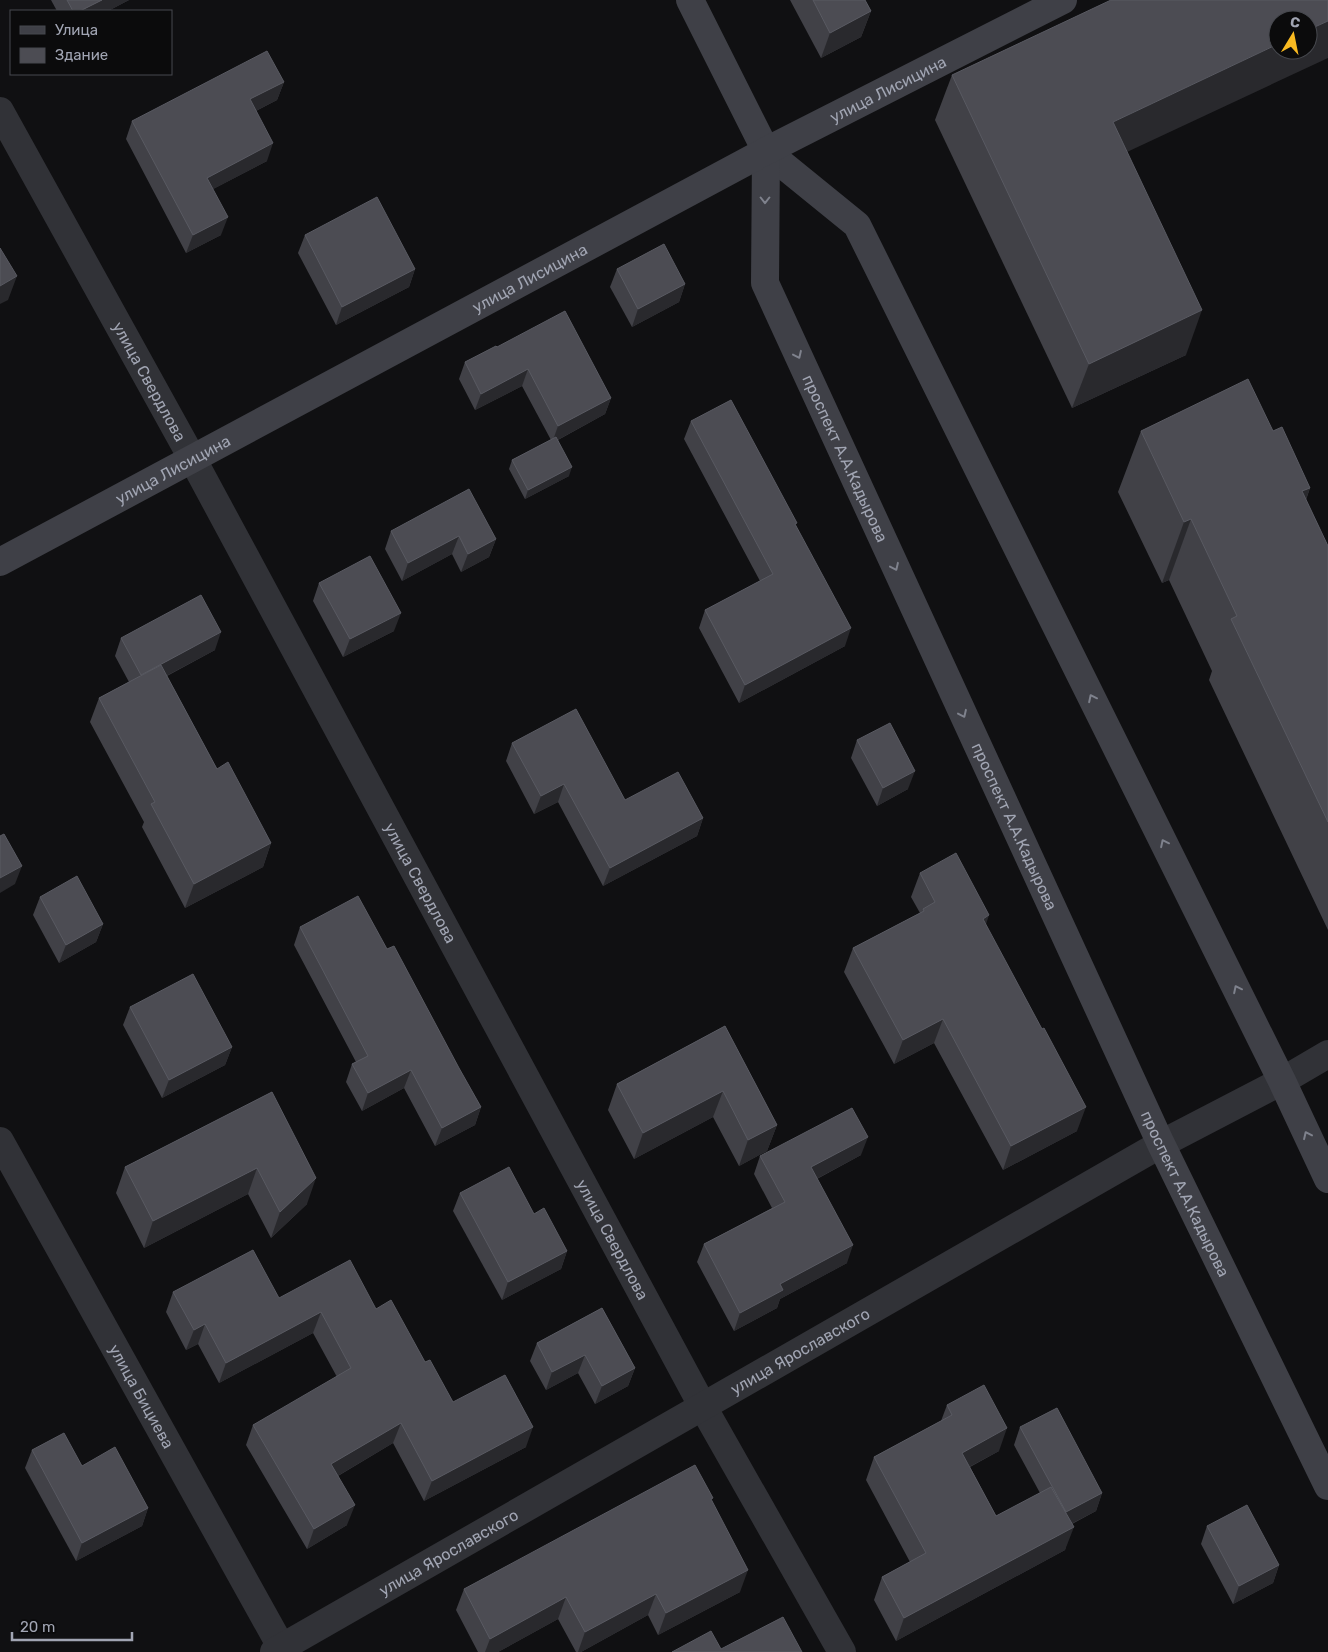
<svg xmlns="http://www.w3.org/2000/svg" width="1328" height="1652" font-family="Rubik,sans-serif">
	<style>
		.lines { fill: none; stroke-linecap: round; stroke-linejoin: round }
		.street { stroke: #313237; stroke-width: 28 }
		.secondary { stroke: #3f4047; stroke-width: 28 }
		.wall { fill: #414147 }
		.shaded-wall { fill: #29292d }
		.building { fill: #4c4c53; stroke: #595a62 }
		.oneway { stroke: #7f828d }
		.labels { text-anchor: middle; stroke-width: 4; stroke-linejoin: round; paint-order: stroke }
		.street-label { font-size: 16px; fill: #a1a5b3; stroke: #0b0b0c }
	</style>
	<rect width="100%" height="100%" fill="#101012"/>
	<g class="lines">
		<!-- street -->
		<g class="street">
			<path id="s1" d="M0 111 192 458 703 1407 842 1652"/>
			<path id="s2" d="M0 1141 284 1652"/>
			<path id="s3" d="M274 1652 1161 1144 1282 1081 1328 1054"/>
		</g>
		<!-- secondary -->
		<g class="secondary">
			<polyline points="690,0 766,151 857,225 1282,1081 1328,1179"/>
			<path id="s4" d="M766 151 765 283 1161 1144 1328 1486"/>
			<path id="s5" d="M0 562 766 151 1063 0"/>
		</g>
	</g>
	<!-- wall -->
	<g class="wall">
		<polygon points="51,0 129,0 108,11 57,11"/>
		<polygon points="790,0 865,0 871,11 861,37 821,58"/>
		<polygon points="952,75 1127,152 1186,355 1072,408 935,120"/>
		<polygon points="284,82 277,100 256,111 267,161 213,189 221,235 186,253 126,139 132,121"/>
		<polygon points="305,235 415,269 409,287 336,325 298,253"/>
		<polygon points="617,269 685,284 679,302 632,327 610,287"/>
		<polygon points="497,347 611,398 605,414 558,440 569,476 525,499 509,469 512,460 551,440 522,386 475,410 459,379 465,362"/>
		<polygon points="691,421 796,526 845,646 739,703 699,628 705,610 760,581 684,439"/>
		<polygon points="1141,431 1273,431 1310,488 1306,500 1328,546 1328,930 1209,680 1212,671 1169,580 1162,583 1118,492"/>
		<polygon points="391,531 496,539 489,557 461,572 452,554 402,581 385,549"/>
		<polygon points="319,583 394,631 343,657 313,601"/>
		<polygon points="121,638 215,650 167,676 217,769 271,843 263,867 185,908 142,827 144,822 90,722 99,698 129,682 115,656"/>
		<polygon points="857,740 908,789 877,806 851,758"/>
		<polygon points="512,743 625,800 703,818 697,836 603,886 558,802 534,814 506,761"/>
		<polygon points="920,873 986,925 1077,1131 1003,1170 934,1043 894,1064 844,972 853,948 920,913 911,897"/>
		<polygon points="40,897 103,924 96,942 59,963 33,915"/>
		<polygon points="300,927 387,949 481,1107 475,1125 435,1146 404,1088 362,1111 346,1082 352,1064 356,1062 294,945"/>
		<polygon points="130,1007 232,1047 225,1065 162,1098 123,1025"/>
		<polygon points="725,1026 777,1125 767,1151 739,1166 713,1117 634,1159 608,1110 617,1084"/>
		<polygon points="272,1092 307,1204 271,1238 248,1194 144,1248 116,1193 125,1167"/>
		<polygon points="861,1155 817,1179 847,1263 780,1299 777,1308 734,1331 697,1262 704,1244 772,1208 754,1174 760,1156"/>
		<polygon points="460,1193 534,1214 567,1251 561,1269 502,1300 453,1211"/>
		<polygon points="173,1292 279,1298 376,1309 425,1362 453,1402 526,1447 424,1501 393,1443 338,1476 347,1525 307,1549 246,1445 253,1425 337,1377 313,1333 219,1383 198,1344 186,1350 166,1312"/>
		<polygon points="602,1308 635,1368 628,1386 595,1404 578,1373 546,1390 530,1361 537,1343"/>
		<polygon points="947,1405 999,1451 970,1467 996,1516 1040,1493 1014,1445 1020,1427 1102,1493 1096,1511 1072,1524 1065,1550 896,1641 874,1600 882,1577 910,1562 866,1480 874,1457 941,1421"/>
		<polygon points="32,1450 82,1466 148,1508 142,1526 76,1561 25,1468"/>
		<polygon points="712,1501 740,1592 658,1635 648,1615 581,1652 576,1652 558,1619 498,1652 478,1652 456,1610 464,1589"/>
		<polygon points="1207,1526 1279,1565 1273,1583 1233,1604 1201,1544"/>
	</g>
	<!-- shaded-wall -->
	<g class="shaded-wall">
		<polygon points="102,0 129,0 108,11 80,11"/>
		<polygon points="871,11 861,37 821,58 830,33"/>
		<polygon points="1328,21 1328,58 1097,166 1113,122 1278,44 1278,50 1308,50 1308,30"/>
		<polygon points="284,82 277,100 244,117 250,99"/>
		<polygon points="273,143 267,161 200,196 207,178"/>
		<polygon points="228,217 221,235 186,253 193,235"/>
		<polygon points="415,269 409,287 336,325 342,307"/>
		<polygon points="17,276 8,300 0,304 0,286"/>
		<polygon points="685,284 679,302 632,327 638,309"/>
		<polygon points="1202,310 1186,355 1072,408 1089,364"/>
		<polygon points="528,369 522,386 475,410 481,394"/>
		<polygon points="611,398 605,414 552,443 558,426"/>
		<polygon points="572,467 569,476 525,499 528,490"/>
		<polygon points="1310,488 1288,549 1302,491"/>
		<polygon points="1191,519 1169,580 1162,583 1184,522"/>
		<polygon points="459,536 452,554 402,581 408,563"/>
		<polygon points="496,539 489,557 461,572 468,554"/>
		<polygon points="401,613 394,631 343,657 350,639"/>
		<polygon points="851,628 845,646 739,703 745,685"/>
		<polygon points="221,632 215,650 134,693 141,675"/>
		<polygon points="915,771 908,789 877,806 883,788"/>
		<polygon points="564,784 558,802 534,814 541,796"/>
		<polygon points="703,818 697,836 603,886 610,868"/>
		<polygon points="271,843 263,867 185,908 194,884"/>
		<polygon points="22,866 15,884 0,893 0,878"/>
		<polygon points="989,915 981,940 983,919"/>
		<polygon points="103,924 96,942 59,963 66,945"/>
		<polygon points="943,1019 934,1043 894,1064 903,1040"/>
		<polygon points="232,1047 225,1065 162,1098 169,1080"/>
		<polygon points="411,1070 404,1088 362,1111 368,1093"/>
		<polygon points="723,1091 713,1117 634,1159 643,1133"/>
		<polygon points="481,1107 475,1125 435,1146 442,1128"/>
		<polygon points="1086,1107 1077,1131 1003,1170 1011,1146"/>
		<polygon points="777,1125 767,1151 739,1166 748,1140"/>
		<polygon points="868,1137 861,1155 805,1185 811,1167"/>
		<polygon points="257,1168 248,1194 144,1248 153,1221"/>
		<polygon points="316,1178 307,1204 271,1238 280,1212"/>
		<polygon points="853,1245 847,1263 780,1299 777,1308 734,1331 740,1313 780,1284"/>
		<polygon points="567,1251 561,1269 502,1300 508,1282"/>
		<polygon points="321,1312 313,1333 219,1383 226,1363"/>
		<polygon points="205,1324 198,1344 186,1350 194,1330"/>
		<polygon points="585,1355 578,1373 546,1390 552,1372"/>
		<polygon points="635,1368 628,1386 595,1404 602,1386"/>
		<polygon points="401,1423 393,1443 324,1484 331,1464"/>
		<polygon points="533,1427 526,1447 424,1501 432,1481"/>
		<polygon points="1007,1428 999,1451 954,1475 962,1453"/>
		<polygon points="1102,1493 1096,1511 1059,1530 1066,1512"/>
		<polygon points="355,1505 347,1525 307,1549 314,1529"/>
		<polygon points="148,1508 142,1526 76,1561 82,1543"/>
		<polygon points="1074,1527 1065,1550 896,1641 904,1618"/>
		<polygon points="1279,1565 1273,1583 1233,1604 1239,1586"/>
		<polygon points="748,1570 740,1592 658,1635 666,1613"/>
		<polygon points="656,1594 648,1615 581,1652 578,1652 585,1632"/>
		<polygon points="566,1597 558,1619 498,1652 485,1652 490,1639"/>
	</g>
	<!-- building -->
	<g class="building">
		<polygon points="67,0 102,0 80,11 73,11"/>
		<polygon points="813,0 865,0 871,11 830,33"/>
		<polygon points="1111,0 1328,0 1328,21 1308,30 1308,20 1278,20 1278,44 1113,122 1202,310 1089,364 952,75"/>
		<polygon points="267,51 284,82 250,99 273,143 207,178 228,217 193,235 132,121"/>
		<polygon points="377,197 415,269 342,307 305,235"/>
		<polygon points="664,244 685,284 638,309 617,269"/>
		<polygon points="0,248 17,276 0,286"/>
		<polygon points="565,311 611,398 558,426 528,369 481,394 465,362 496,346 497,347"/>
		<polygon points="1248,379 1273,431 1282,427 1310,488 1302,491 1328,546 1328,822 1231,619 1237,616 1191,519 1184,522 1141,431"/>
		<polygon points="731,400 797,523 795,524 851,628 745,685 705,610 773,574 691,421"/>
		<polygon points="556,437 572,467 528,490 512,460"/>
		<polygon points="469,489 496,539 468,554 459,536 408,563 391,531"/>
		<polygon points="370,556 401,613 350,639 319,583"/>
		<polygon points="201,595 221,632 141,675 121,638"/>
		<polygon points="161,665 217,769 228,762 271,843 194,884 151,804 155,802 99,698"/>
		<polygon points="576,709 625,800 678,772 703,818 610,868 564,784 541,796 512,743"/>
		<polygon points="890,723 915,771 883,788 857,740"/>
		<polygon points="4,834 22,866 0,878 0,836"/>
		<polygon points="956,853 989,915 983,919 1042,1029 1044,1028 1086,1107 1011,1146 943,1019 903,1040 853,948 924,911 923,909 935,902 920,873"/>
		<polygon points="77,876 103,924 66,945 40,897"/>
		<polygon points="358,896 387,949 394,946 459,1068 481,1107 442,1128 411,1070 368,1093 352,1064 368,1056 300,927"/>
		<polygon points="193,974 232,1047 169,1080 130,1007"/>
		<polygon points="725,1026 777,1125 748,1140 723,1091 643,1133 617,1084"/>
		<polygon points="272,1092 316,1178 280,1212 257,1168 153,1221 125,1167"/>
		<polygon points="852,1108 868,1137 811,1167 853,1245 780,1284 783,1290 740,1313 704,1244 785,1202 760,1156"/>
		<polygon points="509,1167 534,1214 544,1208 567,1251 508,1282 460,1193"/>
		<polygon points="253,1250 279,1298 350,1260 376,1309 391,1300 425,1362 430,1360 453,1402 505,1375 533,1427 432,1481 401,1423 331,1464 355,1505 314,1529 253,1425 351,1368 321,1312 226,1363 205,1324 194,1330 173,1292"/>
		<polygon points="602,1308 635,1368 602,1386 585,1355 552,1372 537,1343"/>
		<polygon points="984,1385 1007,1428 962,1453 996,1516 1051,1487 1074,1527 904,1618 882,1577 926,1553 874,1457 952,1415 947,1405"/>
		<polygon points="1057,1408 1102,1493 1066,1512 1020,1427"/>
		<polygon points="64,1433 82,1466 115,1447 148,1508 82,1543 32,1450"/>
		<polygon points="695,1465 713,1498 711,1499 748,1570 666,1613 656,1594 585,1632 566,1597 490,1639 464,1589"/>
		<polygon points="1247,1505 1279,1565 1239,1586 1207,1526"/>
		<polygon points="783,1617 802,1652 672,1652 711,1631 721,1649"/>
	</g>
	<!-- one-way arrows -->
	<defs><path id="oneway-chevron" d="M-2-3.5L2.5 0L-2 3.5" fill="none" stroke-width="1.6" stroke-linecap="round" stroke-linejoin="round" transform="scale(1.25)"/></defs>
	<g class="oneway">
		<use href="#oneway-chevron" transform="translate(765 200) rotate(90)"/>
		<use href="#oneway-chevron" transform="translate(798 355) rotate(65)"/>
		<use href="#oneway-chevron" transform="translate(895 567) rotate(65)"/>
		<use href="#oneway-chevron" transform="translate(1092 698) rotate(-116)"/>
		<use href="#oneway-chevron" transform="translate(963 714) rotate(65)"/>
		<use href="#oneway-chevron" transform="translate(1164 843) rotate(-116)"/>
		<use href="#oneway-chevron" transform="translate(1237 989) rotate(-116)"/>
		<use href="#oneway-chevron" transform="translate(1307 1135) rotate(-115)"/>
	</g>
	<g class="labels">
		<!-- street labels -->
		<g class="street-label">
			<text dy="6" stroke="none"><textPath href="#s5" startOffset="1006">улица Лисицина</textPath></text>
			<text dy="6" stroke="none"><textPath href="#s5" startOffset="601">улица Лисицина</textPath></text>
			<text dy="6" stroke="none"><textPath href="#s1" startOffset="309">улица Свердлова</textPath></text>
			<text dy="6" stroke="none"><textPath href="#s4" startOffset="325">проспект А.А.Кадырова</textPath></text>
			<text dy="6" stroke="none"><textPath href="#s5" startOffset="196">улица Лисицина</textPath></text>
			<text dy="6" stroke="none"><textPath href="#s4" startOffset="730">проспект А.А.Кадырова</textPath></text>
			<text dy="6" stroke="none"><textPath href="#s1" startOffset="879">улица Свердлова</textPath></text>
			<text dy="6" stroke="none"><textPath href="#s4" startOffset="1135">проспект А.А.Кадырова</textPath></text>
			<text dy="6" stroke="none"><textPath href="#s1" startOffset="1284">улица Свердлова</textPath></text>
			<text dy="6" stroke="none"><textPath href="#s3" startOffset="606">улица Ярославского</textPath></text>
			<text dy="6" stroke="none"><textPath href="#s2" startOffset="292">улица Бициева</textPath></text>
			<text dy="6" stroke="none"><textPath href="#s3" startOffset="201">улица Ярославского</textPath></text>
		</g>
	</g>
	<!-- legend -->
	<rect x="10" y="10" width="162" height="65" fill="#0b0b0c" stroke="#47494f"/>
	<rect x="20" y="26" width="25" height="8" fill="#3f4047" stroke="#47494f"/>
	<text x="55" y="35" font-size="15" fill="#a1a5b3">Улица</text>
	<rect x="20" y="48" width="25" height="15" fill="#4c4c53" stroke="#47494f"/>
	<text x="55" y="60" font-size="15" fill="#a1a5b3">Здание</text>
	<!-- north arrow -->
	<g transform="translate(1293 35) rotate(10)"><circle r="24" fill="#0b0b0c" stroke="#47494f"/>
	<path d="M0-4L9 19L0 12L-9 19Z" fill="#f9ba21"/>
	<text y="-8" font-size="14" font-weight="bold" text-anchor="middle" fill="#a1a5b3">С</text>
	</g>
	<!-- scale -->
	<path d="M12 1632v8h120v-8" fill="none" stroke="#a1a5b3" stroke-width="2.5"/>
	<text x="20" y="1632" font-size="15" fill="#a1a5b3" stroke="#0b0b0c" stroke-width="4" paint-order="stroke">20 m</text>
</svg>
